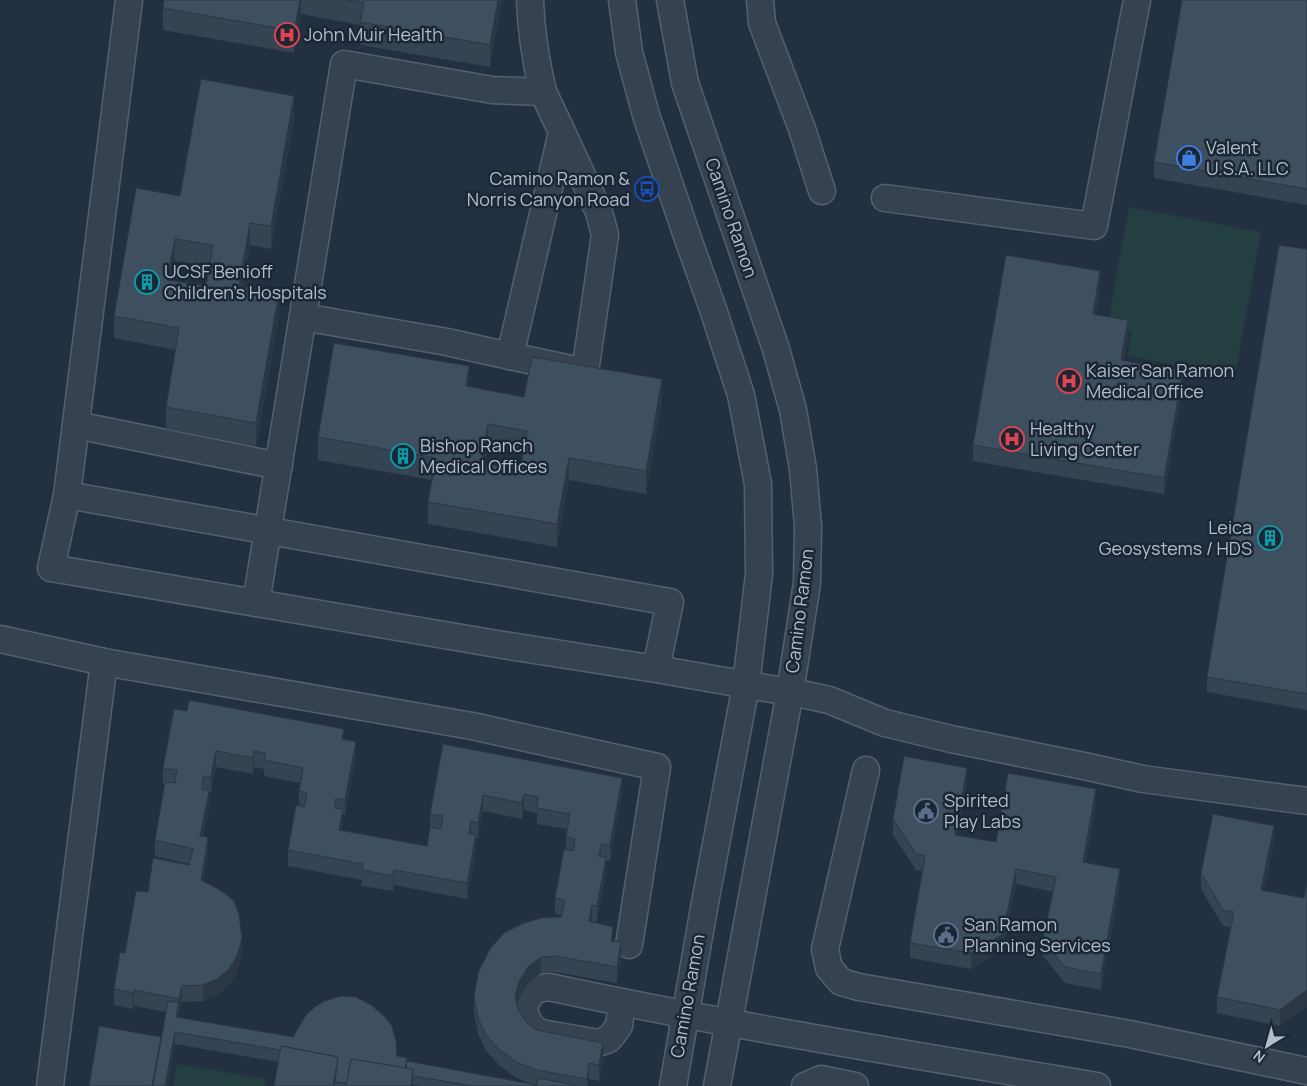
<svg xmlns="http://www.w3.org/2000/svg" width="1307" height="1086" font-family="Manrope,sans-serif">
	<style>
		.green { fill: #243f41 }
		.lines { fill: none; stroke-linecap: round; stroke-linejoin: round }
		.minor-casing { stroke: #55606e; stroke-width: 29 }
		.minor { stroke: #374250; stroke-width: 26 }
		.wall { fill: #354453; fill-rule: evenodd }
		.shaded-wall { fill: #2b3743 }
		.building { fill: #3e4f60; stroke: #2b3743; fill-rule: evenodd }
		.labels { text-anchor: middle; stroke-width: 5; stroke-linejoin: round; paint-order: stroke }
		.poi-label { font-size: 18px; fill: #b3bdcb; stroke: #1c2735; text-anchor: start }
		.street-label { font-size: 18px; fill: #b3bdcb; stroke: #1c2735 }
	</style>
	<rect width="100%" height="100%" fill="#223041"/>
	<!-- green -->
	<g class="green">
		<polygon points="1129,207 1261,232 1235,376 1127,356 1132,332 1107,327"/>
		<polygon points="177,1064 266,1079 265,1086 173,1086"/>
	</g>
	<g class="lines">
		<defs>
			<g id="minor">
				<path d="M530 0C531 31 536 62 543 92"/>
				<polyline points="622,0 629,52 646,115 687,236 713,309 741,395 758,484 759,574 746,685 704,908 673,1086"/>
				<polyline points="670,0 685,83 776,349 793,410 803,469 808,526 807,583 790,692 717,1086"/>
				<polyline points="760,0 762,23 802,129 822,191"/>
				<polyline points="885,198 1094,226 1137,0"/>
				<polyline points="303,317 447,342 510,356"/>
				<polyline points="76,425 279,466"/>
				<polyline points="67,495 129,0"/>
				<polyline points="256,603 344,64 492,90 543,92 562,132 510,356 585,372 605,235 599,212 562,132"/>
				<polyline points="0,639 104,662 472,726 657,767 629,945"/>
				<polyline points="656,669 670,602 67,495 51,568 497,644 656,669 806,695 829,700 885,723 951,739 1084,766 1143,779 1307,801"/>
				<polyline points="866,770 825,949 829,968 841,982 859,987 1130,1034 1307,1071"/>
				<path d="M622 1002 619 1026 609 1039 598 1043 541 1033C528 1026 526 1019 524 1006 532 992 532 989 549 987 731 1026 914 1055 1097 1086"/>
				<polyline points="50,1086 104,662"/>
				<polyline points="805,1086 821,1079 855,1086"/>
			</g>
		</defs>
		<!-- minor casing -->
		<use href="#minor" class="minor-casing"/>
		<!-- minor -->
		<use href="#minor" class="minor"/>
	</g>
	<!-- wall -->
	<g class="wall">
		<polygon points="164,0 502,0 490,67 360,45 360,25 301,14 294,53 163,30 163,8"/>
		<polygon points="1307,0 1307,205 1154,178 1154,162"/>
		<path d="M294 118 271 249 250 245 243 287 279 316 256 446 166 429V407L176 350 114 338V316L180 196ZM175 261 209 266 206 286 171 280Z"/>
		<polygon points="1307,249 1307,710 1207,692 1207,677"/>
		<polygon points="1100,287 1096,315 1128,336 1124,361 1183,387 1164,494 973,461 973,445"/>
		<path d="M469 387 524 397 662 401 646 494 569 480 557 547 428 524V502L432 480 318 460V437ZM488 447 523 452 520 470 485 464Z"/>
		<path d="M174 709 344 739 356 757 345 815H343L342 830 427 846 430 828V814L443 744 622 794 610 861H606V873L597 922 592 921 613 942 621 958 617 983 555 972 541 973 528 983 519 998 517 1006 518 1009 526 1022 537 1030 603 1059 599 1081 589 1079 588 1086H422L413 1085V1086H274L278 1062 175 1044 168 1086H89L161 1041 166 1012 134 1006 133 1009 114 1005V989L125 953 148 892 189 865 190 864 155 856V840L165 784H163V768ZM216 767 253 774 254 767 264 769V776L300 783 299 791V806L288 850V866L362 880V886L393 891 394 885 467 899 476 851V838H478L483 811 522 819 524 810 537 813V824L567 829 566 837V849L555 898V914L561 915V917L474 997V1013L478 1034 486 1051 500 1066 516 1078 534 1085 407 1061 397 1056 178 1018 182 1002 203 1001 217 995 230 984 237 972 242 955 203 882 208 853 203 836 209 807V793H211Z"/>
		<polygon points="967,783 957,835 996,842 1096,805 1086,862 1120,885 1101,990 1065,983 1043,956 1043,940 1053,892 1016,884 1003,949 971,969 910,958 910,943 923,871 916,870 893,835 893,819"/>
		<polygon points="1274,842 1264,891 1304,898 1307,882 1307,1006 1280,1026 1217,1013 1217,997 1231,927 1223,926 1201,889 1201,873"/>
	</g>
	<!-- shaded-wall -->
	<g class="shaded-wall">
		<polygon points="300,0 301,0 301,14 294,53 294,31"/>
		<polygon points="498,0 502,0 490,67 490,45"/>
		<polygon points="294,96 294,118 271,249 271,226"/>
		<polygon points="250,223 250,245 239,308 239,286"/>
		<polygon points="175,239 175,261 167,302 167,280"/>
		<polygon points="1100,271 1100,287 1093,330 1093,314"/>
		<polygon points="279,293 279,316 256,446 256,423"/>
		<polygon points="1128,320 1128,336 1121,376 1121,360"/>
		<polygon points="469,366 469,388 466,386"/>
		<polygon points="1183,371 1183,387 1164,494 1164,478"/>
		<polygon points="662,379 662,401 646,494 646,471"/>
		<polygon points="488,424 488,447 481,485 481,463"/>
		<polygon points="569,458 569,480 557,547 557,524"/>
		<polygon points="356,742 356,757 345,815 345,800"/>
		<polygon points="216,751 216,767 211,793 211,777"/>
		<polygon points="254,751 254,767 253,774 253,758"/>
		<polygon points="967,768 967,783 955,851 955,835"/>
		<polygon points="622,778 622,794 610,861 610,845"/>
		<polygon points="1096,789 1096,805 1083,878 1083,862"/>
		<polygon points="209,791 209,807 200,852 200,836"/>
		<polygon points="524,794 524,810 522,819 522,803"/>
		<polygon points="483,795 483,811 478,838 478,823"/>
		<polygon points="343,809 343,825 339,846 339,830"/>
		<polygon points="471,821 471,837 469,834"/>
		<polygon points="1274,826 1274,842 1261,906 1261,890"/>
		<polygon points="476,835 476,851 467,899 467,883"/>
		<polygon points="208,837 208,853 201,896 201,880"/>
		<polygon points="601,844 601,859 599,856"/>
		<polygon points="606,858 606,873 597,922 597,906"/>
		<polygon points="1016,869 1016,884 1003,949 971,969 971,953"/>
		<polygon points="1120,869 1120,885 1101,990 1101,974"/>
		<polygon points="394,870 394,885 393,891 393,876"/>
		<polygon points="592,905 592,921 589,937 589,921"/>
		<polygon points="613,927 613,942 611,941"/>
		<polygon points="242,939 242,955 237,972 230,984 217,995 203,1001 203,985"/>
		<polygon points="621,942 621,958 617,983 617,967"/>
		<polygon points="541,957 541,973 528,983 519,998 515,1012 515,996 519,982 528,967"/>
		<polygon points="182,986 182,1002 179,1015 176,1029 176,1017 179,999"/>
		<polygon points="134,990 134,1006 133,1009 133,993"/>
		<polygon points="1307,990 1307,1006 1280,1026 1280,1010"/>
		<polygon points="175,1032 175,1044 168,1086 165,1086"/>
		<polygon points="603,1043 603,1059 599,1081 599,1065"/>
		<polygon points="589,1063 589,1079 588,1086 587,1086 587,1079"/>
		<polygon points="413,1069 413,1086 411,1086"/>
	</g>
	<!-- building -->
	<g class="building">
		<polygon points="164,0 300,0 294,31 163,8"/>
		<polygon points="347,0 498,0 490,45 360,22 364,3"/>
		<polygon points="1182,0 1307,0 1307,189 1154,162"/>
		<path d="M201 79 294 96 271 226 250 223 239 286 279 293 256 423 166 407 179 328 114 316 136 188 180 196ZM175 239 213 245 206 286 167 280Z"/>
		<polygon points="1279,245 1307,249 1307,694 1207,677"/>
		<polygon points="1006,255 1100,271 1093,314 1128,320 1121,360 1183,371 1164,478 973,445"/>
		<path d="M334 343 469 366 466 386 524 397 532 357 662 379 646 471 569 458 557 524 428 502 436 458 318 437ZM488 424 527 431 520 470 481 463Z"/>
		<polygon points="189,700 344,729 342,739 356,742 345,800 336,798 334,808 343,809 339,830 427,846 430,827 441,829 443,816 430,814 443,744 622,778 610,845 601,844 599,856 606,858 597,906 592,905 589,921 613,927 611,941 621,942 617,967 555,956 541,957 528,967 519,982 515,996 518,1009 526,1022 537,1030 603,1043 599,1065 589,1063 587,1079 537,1070 516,1062 500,1050 486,1035 478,1018 474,997 478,973 490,949 504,933 524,923 541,918 561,917 565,900 555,898 564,849 573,851 575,839 566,837 570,814 537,808 538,797 524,794 522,803 483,795 478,823 471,821 469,834 476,835 467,883 394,870 393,876 362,870 363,864 288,850 296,805 304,807 307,793 299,791 303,768 264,760 265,753 254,751 253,758 216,751 211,777 203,776 202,789 209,791 200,836 208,837 201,880 220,890 234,901 239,914 242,939 237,956 230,968 217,979 203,985 182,986 179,999 134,990 133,993 114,989 120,952 125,953 136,891 148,892 153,858 189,865 193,849 155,840 165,782 175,783 177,770 163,768 174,709 187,711"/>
		<polygon points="904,756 967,768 955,835 996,842 1008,773 1096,789 1083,862 1120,869 1101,974 1065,967 1043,940 1056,877 1016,869 1003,934 971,953 910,943 925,856 916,854 893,819"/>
		<polygon points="1213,814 1274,826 1261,890 1304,898 1307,882 1307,990 1280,1010 1217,997 1234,912 1223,910 1201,873"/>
		<polygon points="341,996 356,997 371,1005 384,1016 392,1026 396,1041 397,1056 407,1058 405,1068 351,1059 347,1083 335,1082 338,1057 281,1046 280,1050 175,1032 165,1086 153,1086 168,1001 179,1003 176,1017 294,1037 295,1033 306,1015 316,1006 324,1001"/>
		<polygon points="99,1026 161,1037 152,1086 89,1086"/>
		<polygon points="281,1046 338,1057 333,1086 274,1086"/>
		<polygon points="351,1059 413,1069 411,1086 346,1086"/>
		<polygon points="407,1061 537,1085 537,1078 575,1085 575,1086 473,1086 413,1076 413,1069 406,1068"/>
	</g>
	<!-- icons -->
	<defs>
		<symbol id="hospital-ring" viewBox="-11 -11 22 22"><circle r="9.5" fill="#1c2735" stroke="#e0444e" stroke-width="1.5"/><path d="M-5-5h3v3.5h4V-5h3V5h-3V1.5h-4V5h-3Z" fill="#e0444e"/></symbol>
		<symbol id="shop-ring" viewBox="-11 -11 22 22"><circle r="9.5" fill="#1c2735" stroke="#3f7fe0" stroke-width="1.5"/><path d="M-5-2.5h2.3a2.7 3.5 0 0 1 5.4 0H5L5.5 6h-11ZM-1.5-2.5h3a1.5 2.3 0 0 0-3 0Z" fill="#3f7fe0"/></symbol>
		<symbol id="bus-ring" viewBox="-11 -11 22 22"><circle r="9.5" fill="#1c2735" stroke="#1a4fb4" stroke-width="1.5"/><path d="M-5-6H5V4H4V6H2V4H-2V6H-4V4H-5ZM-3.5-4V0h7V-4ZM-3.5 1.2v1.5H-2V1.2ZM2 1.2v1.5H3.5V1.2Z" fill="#1a4fb4"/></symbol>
		<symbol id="building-ring" viewBox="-11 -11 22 22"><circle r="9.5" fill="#1c2735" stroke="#0f9aa8" stroke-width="1.5"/><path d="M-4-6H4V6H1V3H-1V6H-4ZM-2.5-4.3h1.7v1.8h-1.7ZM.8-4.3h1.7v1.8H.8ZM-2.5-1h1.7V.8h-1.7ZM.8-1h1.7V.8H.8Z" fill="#0f9aa8"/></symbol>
		<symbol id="civic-ring" viewBox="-11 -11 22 22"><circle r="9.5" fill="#1c2735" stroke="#5c6f8a" stroke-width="1.5"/><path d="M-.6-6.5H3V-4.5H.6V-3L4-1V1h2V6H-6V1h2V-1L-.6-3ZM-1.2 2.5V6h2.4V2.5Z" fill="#5c6f8a"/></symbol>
	</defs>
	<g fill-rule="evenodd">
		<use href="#hospital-ring" x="273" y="21" width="28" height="28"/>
		<use href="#shop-ring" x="1175" y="144" width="28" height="28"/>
		<use href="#bus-ring" x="633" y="175" width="28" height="28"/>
		<use href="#building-ring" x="133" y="268" width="28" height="28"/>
		<use href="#hospital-ring" x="1055" y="367" width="28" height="28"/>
		<use href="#hospital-ring" x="998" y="425" width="28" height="28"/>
		<use href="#building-ring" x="389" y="442" width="28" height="28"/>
		<use href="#building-ring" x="1256" y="524" width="28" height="28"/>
		<use href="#civic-ring" x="912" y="797" width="28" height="28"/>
		<use href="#civic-ring" x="932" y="921" width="28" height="28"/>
	</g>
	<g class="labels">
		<!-- poi labels -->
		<g class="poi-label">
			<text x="304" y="41">John Muir Health</text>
			<text x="1206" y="154">Valent<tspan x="1206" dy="21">U.S.A. LLC</tspan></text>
			<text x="630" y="185" text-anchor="end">Camino Ramon &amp;<tspan x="630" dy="21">Norris Canyon Road</tspan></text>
			<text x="164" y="278">UCSF Benioff<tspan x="164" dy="21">Children's Hospitals</tspan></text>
			<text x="1086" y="377">Kaiser San Ramon<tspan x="1086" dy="21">Medical Office</tspan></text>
			<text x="1030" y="435">Healthy<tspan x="1030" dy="21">Living Center</tspan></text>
			<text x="420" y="452">Bishop Ranch<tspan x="420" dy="21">Medical Offices</tspan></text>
			<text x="1252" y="534" text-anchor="end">Leica<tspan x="1252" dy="21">Geosystems / HDS</tspan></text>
			<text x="944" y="807">Spirited<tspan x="944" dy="21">Play Labs</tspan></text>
			<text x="964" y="931">San Ramon<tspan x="964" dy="21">Planning Services</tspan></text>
		</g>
		<!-- street labels -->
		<g class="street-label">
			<text transform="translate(731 218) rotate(71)" y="6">Camino Ramon</text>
			<text transform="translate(800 611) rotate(-83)" y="6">Camino Ramon</text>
			<text transform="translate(688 996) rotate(-80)" y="6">Camino Ramon</text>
		</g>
	</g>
	<!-- north arrow -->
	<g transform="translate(1267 1046) rotate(217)" stroke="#1c2735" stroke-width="4" paint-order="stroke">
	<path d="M0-4L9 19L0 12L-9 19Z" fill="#b3bdcb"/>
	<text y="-8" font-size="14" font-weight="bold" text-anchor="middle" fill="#b3bdcb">N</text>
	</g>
</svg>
